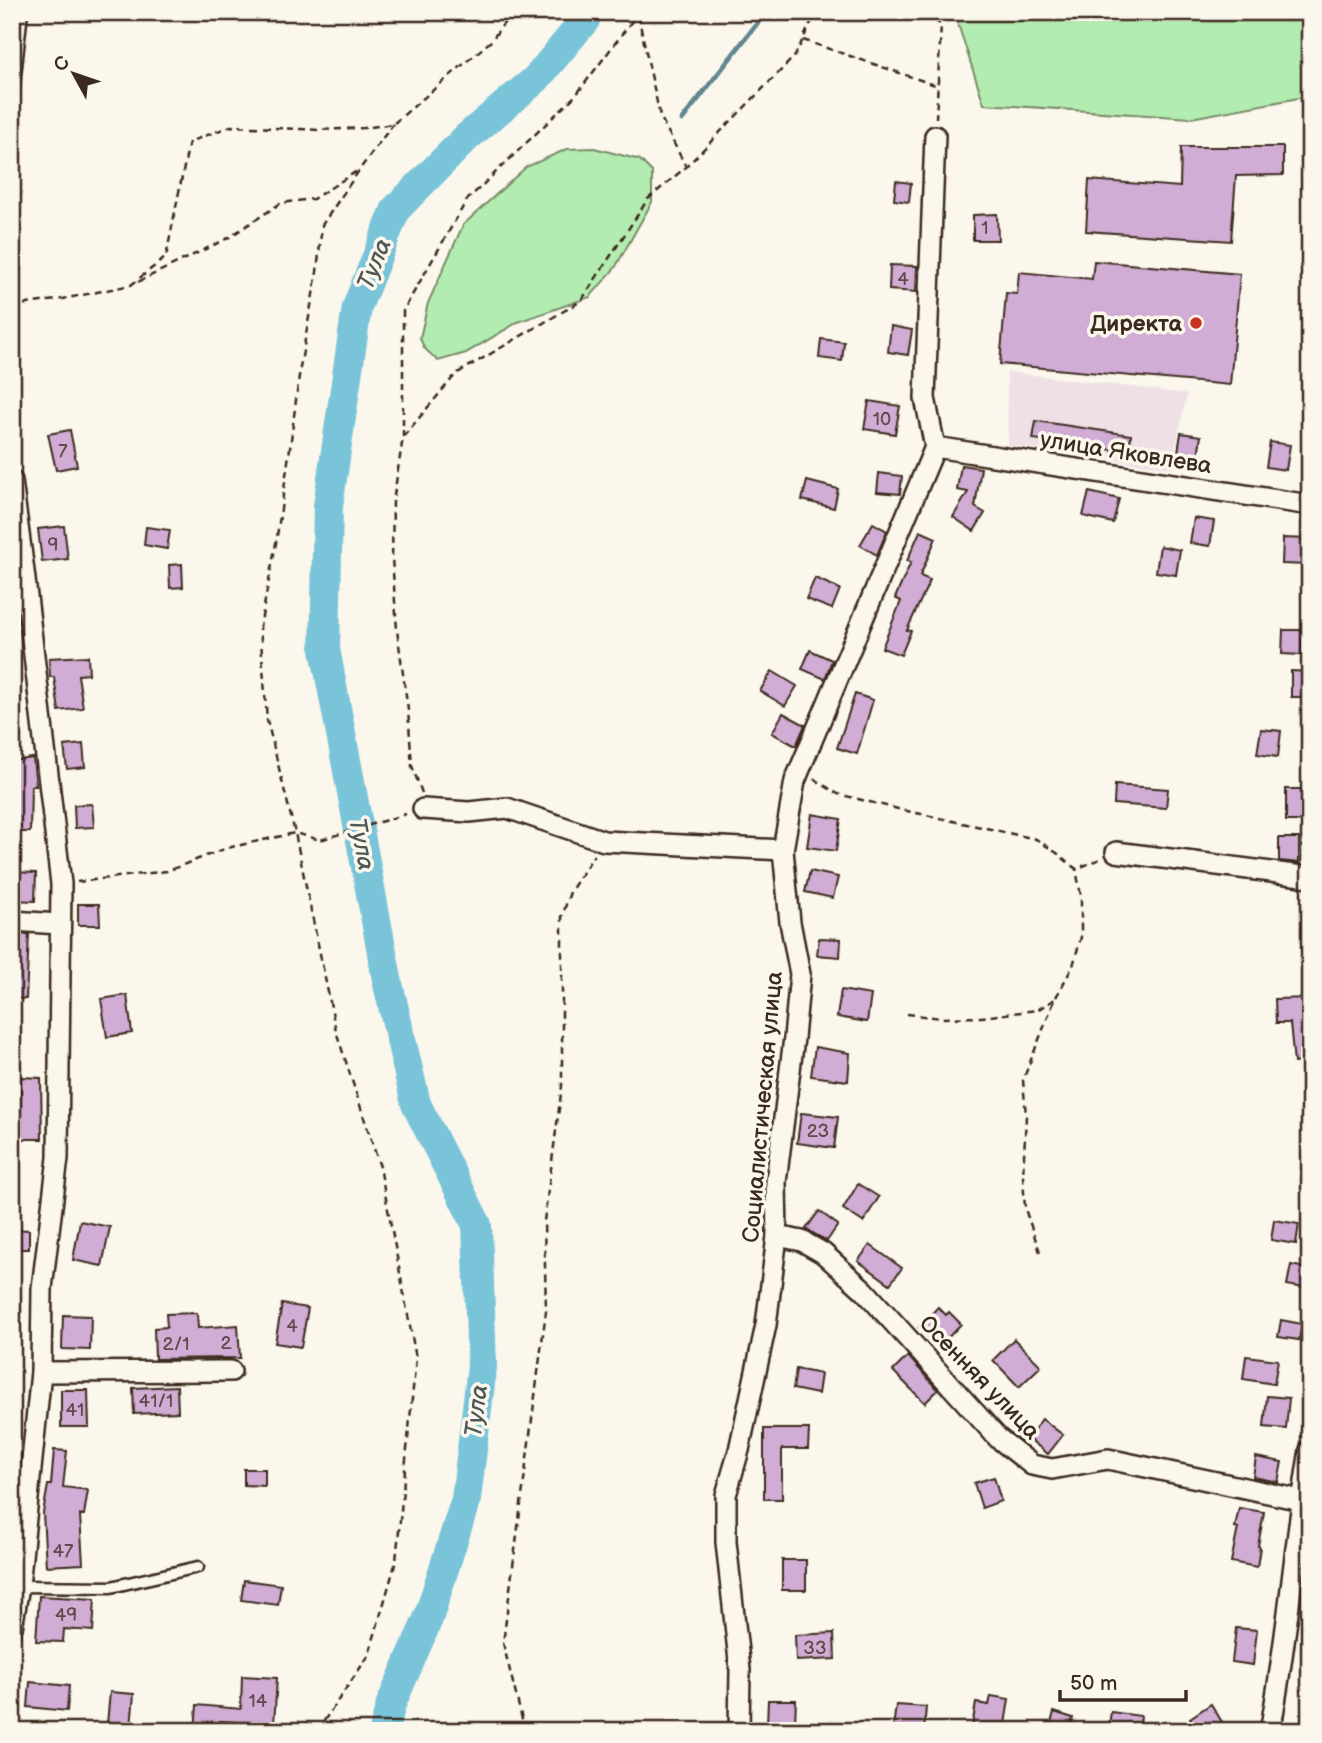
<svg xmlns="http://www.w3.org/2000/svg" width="1322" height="1743" font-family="'Balsamiq Sans',sans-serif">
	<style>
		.built { fill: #eee0e5 }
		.green { fill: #b3ecb0; stroke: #778b67; stroke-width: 2 }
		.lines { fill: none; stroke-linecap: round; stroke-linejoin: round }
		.stream { stroke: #61868f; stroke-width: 5 }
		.river { stroke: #7ac4da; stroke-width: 30 }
		.building { fill: #d1acd4; stroke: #3b2a1e; stroke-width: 2 }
		.lane-casing { stroke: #3b2a1e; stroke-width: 15 }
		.street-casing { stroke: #3b2a1e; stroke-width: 24 }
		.path { stroke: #3b2a1e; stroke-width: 2.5; stroke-dasharray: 7 5; stroke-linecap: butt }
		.lane { stroke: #fbf7ec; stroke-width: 10 }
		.street { stroke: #fbf7ec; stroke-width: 19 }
		.poi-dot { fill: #c8321e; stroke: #fbf7ec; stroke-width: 2.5 }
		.labels { text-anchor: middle; stroke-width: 7; stroke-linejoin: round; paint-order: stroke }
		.number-label { font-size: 19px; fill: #604a4c }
		.poi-label { font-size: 23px; font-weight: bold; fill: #3b2a1e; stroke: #fbf7ec; text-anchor: end }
		.street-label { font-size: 23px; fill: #3b2a1e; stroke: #fbf7ec }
		.water-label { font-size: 24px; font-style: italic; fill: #4e5856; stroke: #fbf7ec }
	</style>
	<rect width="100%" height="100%" fill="#fbf7ec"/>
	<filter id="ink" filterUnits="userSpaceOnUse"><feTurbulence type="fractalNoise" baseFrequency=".0143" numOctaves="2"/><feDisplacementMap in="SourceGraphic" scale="14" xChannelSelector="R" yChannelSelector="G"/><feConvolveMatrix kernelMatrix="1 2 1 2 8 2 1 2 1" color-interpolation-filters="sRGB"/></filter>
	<g filter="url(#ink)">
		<!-- built -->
		<polygon class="built" points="1007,372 1187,394 1171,468 1008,445"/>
		<!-- green -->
		<g class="green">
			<polygon points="952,12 1310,12 1310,96 1191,118 984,104 958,24"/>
			<polygon points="594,148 640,160 652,172 652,202 615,268 590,297 518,322 466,353 438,361 424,348 420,338 428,303 463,225 526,167 567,149"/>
		</g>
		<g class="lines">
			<!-- stream -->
			<polyline class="stream" points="682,120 766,12"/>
			<!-- river -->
			<polyline class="river" points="384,1731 391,1704 428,1619 466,1499 482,1367 477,1225 416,1104 388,984 325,649 328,506 357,307 396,209 467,137 536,79 585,20 588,12"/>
		</g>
		<!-- building -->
		<g class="building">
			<polygon points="1181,147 1283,147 1283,175 1236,176 1231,241 1086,231 1089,180 1180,187"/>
			<polygon points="896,181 911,183 909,202 894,200"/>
			<polygon points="997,214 998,240 973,240 973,215"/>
			<polygon points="1094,261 1240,274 1230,385 1000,364 1006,293 1017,294 1019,272 1092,279"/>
			<polygon points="890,265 917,266 916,292 889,290"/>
			<polygon points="891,326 912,330 908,355 888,352"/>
			<polygon points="821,339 844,342 842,361 819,358"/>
			<polygon points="869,401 900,406 895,434 864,429"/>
			<polygon points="1036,421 1131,435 1129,452 1033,439"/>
			<polygon points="70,430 77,466 56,470 48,434"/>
			<polygon points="1181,433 1201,436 1197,462 1177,458"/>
			<polygon points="1270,442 1290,445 1286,470 1266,467"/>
			<polygon points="961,465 981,468 975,507 985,513 974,531 953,517 968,492 957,490"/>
			<polygon points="879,473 902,476 900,494 877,492"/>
			<polygon points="807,481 838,489 834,508 802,500"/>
			<polygon points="1089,492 1119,499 1113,523 1083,516"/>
			<polygon points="1194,518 1214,521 1210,546 1190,543"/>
			<polygon points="873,523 887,531 877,555 860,545"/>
			<polygon points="64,526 68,559 42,562 38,529"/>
			<polygon points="146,527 170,530 167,549 144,545"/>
			<polygon points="920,531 936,538 920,576 930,580 907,630 911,631 901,655 882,648 901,601 895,598 911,562 907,561"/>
			<polygon points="1283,538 1309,539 1308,565 1282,564"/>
			<polygon points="1160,546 1180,550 1176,575 1156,572"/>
			<polygon points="182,564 183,587 170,588 169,565"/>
			<polygon points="815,578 840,589 832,609 806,599"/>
			<polygon points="1283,630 1302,630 1301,655 1282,654"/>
			<polygon points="810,650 832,660 825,679 802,669"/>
			<polygon points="88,656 89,674 78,675 83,708 59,711 54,677 50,677 49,658"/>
			<polygon points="772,671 797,686 785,706 760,691"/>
			<polygon points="1291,671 1310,672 1310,697 1291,697"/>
			<polygon points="855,694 873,700 857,754 837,748"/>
			<polygon points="783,713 805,725 796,746 772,733"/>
			<polygon points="1261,729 1281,731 1278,757 1257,754"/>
			<polygon points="83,744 85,767 67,769 64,746"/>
			<polygon points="33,758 36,786 31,786 30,832 12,832 12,804 16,804 12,761"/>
			<polygon points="1115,785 1168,789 1166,808 1114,804"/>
			<rect x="1286" y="789" width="24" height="32"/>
			<polygon points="92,804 94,827 75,828 74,805"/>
			<polygon points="812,814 841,819 836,851 807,847"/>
			<polygon points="1279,838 1299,838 1299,863 1279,861"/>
			<polygon points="810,871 838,877 833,898 805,892"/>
			<polygon points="12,872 36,873 35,901 12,900"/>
			<polygon points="78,904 99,904 100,925 78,925"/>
			<polygon points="29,934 26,999 12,998 12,935"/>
			<polygon points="819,938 841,939 840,957 817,955"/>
			<polygon points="841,990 871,995 867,1022 837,1017"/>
			<polygon points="127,995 132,1033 107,1037 101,999"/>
			<polygon points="1310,998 1310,1061 1294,1063 1290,1023 1276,1023 1275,999"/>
			<polygon points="815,1047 850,1053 848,1081 811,1076"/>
			<polygon points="21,1077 41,1078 42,1139 14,1139 15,1117 20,1117"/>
			<polygon points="801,1113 838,1117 834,1148 797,1143"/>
			<polygon points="858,1184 879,1197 863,1222 843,1209"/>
			<polygon points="819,1211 838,1225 827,1241 806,1229"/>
			<polygon points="1274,1220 1299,1224 1296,1244 1271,1240"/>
			<polygon points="80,1221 110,1227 102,1266 73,1260"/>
			<polygon points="12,1229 29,1230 29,1249 12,1249"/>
			<polygon points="870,1245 902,1268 890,1284 858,1261"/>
			<polygon points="1291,1265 1310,1269 1310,1289 1287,1285"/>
			<polygon points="282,1304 308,1308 301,1347 275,1343"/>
			<polygon points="938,1307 946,1315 949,1312 961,1324 939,1347 919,1327"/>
			<polygon points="197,1313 198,1328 238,1325 240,1358 155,1359 154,1328 167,1327 166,1314"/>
			<polygon points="63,1315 91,1316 90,1350 62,1349"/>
			<polygon points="1281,1320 1302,1324 1299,1340 1278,1337"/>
			<polygon points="1014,1339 1041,1366 1019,1387 993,1360"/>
			<polygon points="908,1356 938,1390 925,1403 893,1371"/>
			<polygon points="1246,1356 1278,1360 1274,1384 1243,1379"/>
			<polygon points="796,1369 821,1374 818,1394 793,1389"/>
			<polygon points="177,1386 178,1412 134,1414 133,1388"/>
			<polygon points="61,1390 88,1390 89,1427 61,1427"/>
			<polygon points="1267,1396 1289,1398 1286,1429 1264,1427"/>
			<polygon points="1042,1419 1063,1435 1048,1454 1028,1438"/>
			<polygon points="764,1429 809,1429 808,1449 782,1449 782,1499 764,1499"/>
			<polygon points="54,1450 67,1451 63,1487 88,1490 84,1515 80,1515 83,1564 46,1566 43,1513 48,1485 51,1485"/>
			<polygon points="1256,1457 1282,1462 1278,1482 1253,1477"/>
			<polygon points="244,1469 265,1469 265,1486 244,1485"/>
			<polygon points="994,1477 1001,1501 982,1508 974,1483"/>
			<polygon points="1239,1508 1264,1512 1258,1546 1260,1547 1257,1567 1231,1562 1238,1528 1235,1527"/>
			<rect x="782" y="1560" width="24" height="30"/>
			<polygon points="244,1580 281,1585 278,1605 241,1600"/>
			<polygon points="39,1596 95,1599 93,1631 64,1629 63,1642 36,1641"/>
			<polygon points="1236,1628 1257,1630 1253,1665 1232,1662"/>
			<polygon points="834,1633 835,1659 796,1661 795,1635"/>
			<polygon points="242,1676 277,1678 274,1724 219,1721 218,1731 195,1731 197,1705 241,1709"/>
			<polygon points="30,1682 69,1686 67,1711 28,1707"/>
			<polygon points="110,1692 134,1694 131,1727 107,1724"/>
			<polygon points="991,1696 1009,1699 1004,1731 972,1727 976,1703 989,1705"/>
			<polygon points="768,1700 796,1700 795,1724 767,1724"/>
			<polygon points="1211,1704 1222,1722 1207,1731 1198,1731 1190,1718"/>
			<polygon points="896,1705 926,1707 924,1731 893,1728"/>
			<polygon points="1054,1712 1073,1718 1070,1731 1049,1731"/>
			<polygon points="1111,1712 1141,1716 1139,1731 1108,1731"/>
		</g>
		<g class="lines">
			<defs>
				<g id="lane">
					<polyline points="12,103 22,12"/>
					<polyline points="19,1586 111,1587 198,1567"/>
				</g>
				<g id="street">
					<polyline points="935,447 1310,505"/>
					<polyline points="12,481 24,571 61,884 58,1158 42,1288 41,1372 19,1586 12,1628"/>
					<polyline points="423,809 469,812 507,808 604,841 783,850"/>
					<polyline points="1116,852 1310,877"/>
					<polyline points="12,921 60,924"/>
					<polyline points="777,1236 802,1241 823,1253 864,1290 998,1438 1032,1465 1052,1469 1108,1459 1301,1500"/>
					<polyline points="41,1372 231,1371"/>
					<polyline points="739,1731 740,1670 726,1542 726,1495 739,1450 766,1325 777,1236 776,1182 794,1038 800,974 790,922 783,850 795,781 935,447 925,398 935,136"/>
					<path d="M1270 1731C1288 1638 1294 1543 1310 1450"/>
				</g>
			</defs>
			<!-- lane casing -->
			<use href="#lane" class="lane-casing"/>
			<!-- street casing -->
			<use href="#street" class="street-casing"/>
			<!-- path -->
			<g class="path">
				<polyline points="925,12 941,25 936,118"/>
				<polyline points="638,15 660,116 686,167"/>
				<polyline points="803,40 938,86"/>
				<polyline points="138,282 228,238 281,203 313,199 357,171"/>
				<polyline points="12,306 63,299 131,285 166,257 189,142 231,126 320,130 364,128 393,124 491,41 512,12"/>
				<polyline points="403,437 403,311 467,200 576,95 638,13"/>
				<polyline points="814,779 838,794 898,809 1036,839 1057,853 1076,869 1100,859"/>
				<polyline points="422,793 412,766 408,710 397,630 392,558 393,502 403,437 456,374 581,301 648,199 686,167 795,56 816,12"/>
				<polyline points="77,882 167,871 227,848 295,833 320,840 406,814"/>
				<polyline points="907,1014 941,1018 982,1017 1037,1010 1055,999"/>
				<polyline points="1040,1252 1025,1209 1023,1176 1026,1116 1023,1080 1055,999 1073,966 1081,937 1081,896 1076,869"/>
				<polyline points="317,1731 369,1655 396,1561 416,1358 380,1167 336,1031 295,833 267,720 260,627 276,543 290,448 300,368 317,272 322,225 360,169 393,124"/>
				<polyline points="525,1731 503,1643 546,1311 544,1221 562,1086 562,917 570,892 594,855"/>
			</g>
			<!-- lane -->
			<use href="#lane" class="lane"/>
			<!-- street -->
			<use href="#street" class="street"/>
		</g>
	</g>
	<!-- markers -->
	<circle class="poi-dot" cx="1196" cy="323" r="7"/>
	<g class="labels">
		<!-- number labels -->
		<g class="number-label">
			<text x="985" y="234">1</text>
			<text x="903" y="285">4</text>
			<text x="882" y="425">10</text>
			<text x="63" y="457">7</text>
			<text x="53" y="551">9</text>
			<text x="818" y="1137">23</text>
			<text x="292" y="1332">4</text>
			<text x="226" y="1349">2</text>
			<text x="176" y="1350">2/1</text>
			<text x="156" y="1407">41/1</text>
			<text x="75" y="1416">41</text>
			<text x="63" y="1557">47</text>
			<text x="66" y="1621">49</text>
			<text x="815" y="1654">33</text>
			<text x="258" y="1707">14</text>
		</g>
		<!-- poi labels -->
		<g class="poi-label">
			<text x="1182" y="331">Директа</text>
		</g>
		<!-- street labels -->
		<g class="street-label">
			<text transform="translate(1126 452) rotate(9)" y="8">улица Яковлева</text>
			<text transform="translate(762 1107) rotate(-85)" y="8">Социалистическая улица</text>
			<text transform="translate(980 1377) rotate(46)" y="8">Осенняя улица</text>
		</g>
		<!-- water labels -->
		<g class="water-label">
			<text transform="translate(374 264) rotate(-68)" y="8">Тула</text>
			<text transform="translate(362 844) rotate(79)" y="8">Тула</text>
			<text transform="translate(476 1411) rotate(-83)" y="8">Тула</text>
		</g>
	</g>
	<!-- margin -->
	<rect width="1322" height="1743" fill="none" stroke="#fbf7ec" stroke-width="42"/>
	<rect x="21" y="21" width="1280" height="1701" fill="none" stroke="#3b2a1e" stroke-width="2.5" filter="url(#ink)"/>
	<!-- north arrow -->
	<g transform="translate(74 74) rotate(310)" stroke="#fbf7ec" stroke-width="5" paint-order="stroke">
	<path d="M0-5L12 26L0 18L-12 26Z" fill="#3b2a1e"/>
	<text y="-10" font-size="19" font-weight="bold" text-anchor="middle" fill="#3b2a1e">С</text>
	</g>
	<!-- scale -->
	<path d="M1060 1690v10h126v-10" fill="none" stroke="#3b2a1e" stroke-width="3.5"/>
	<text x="1070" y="1690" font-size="21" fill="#3b2a1e" stroke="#fbf7ec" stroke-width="5" paint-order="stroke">50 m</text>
</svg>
